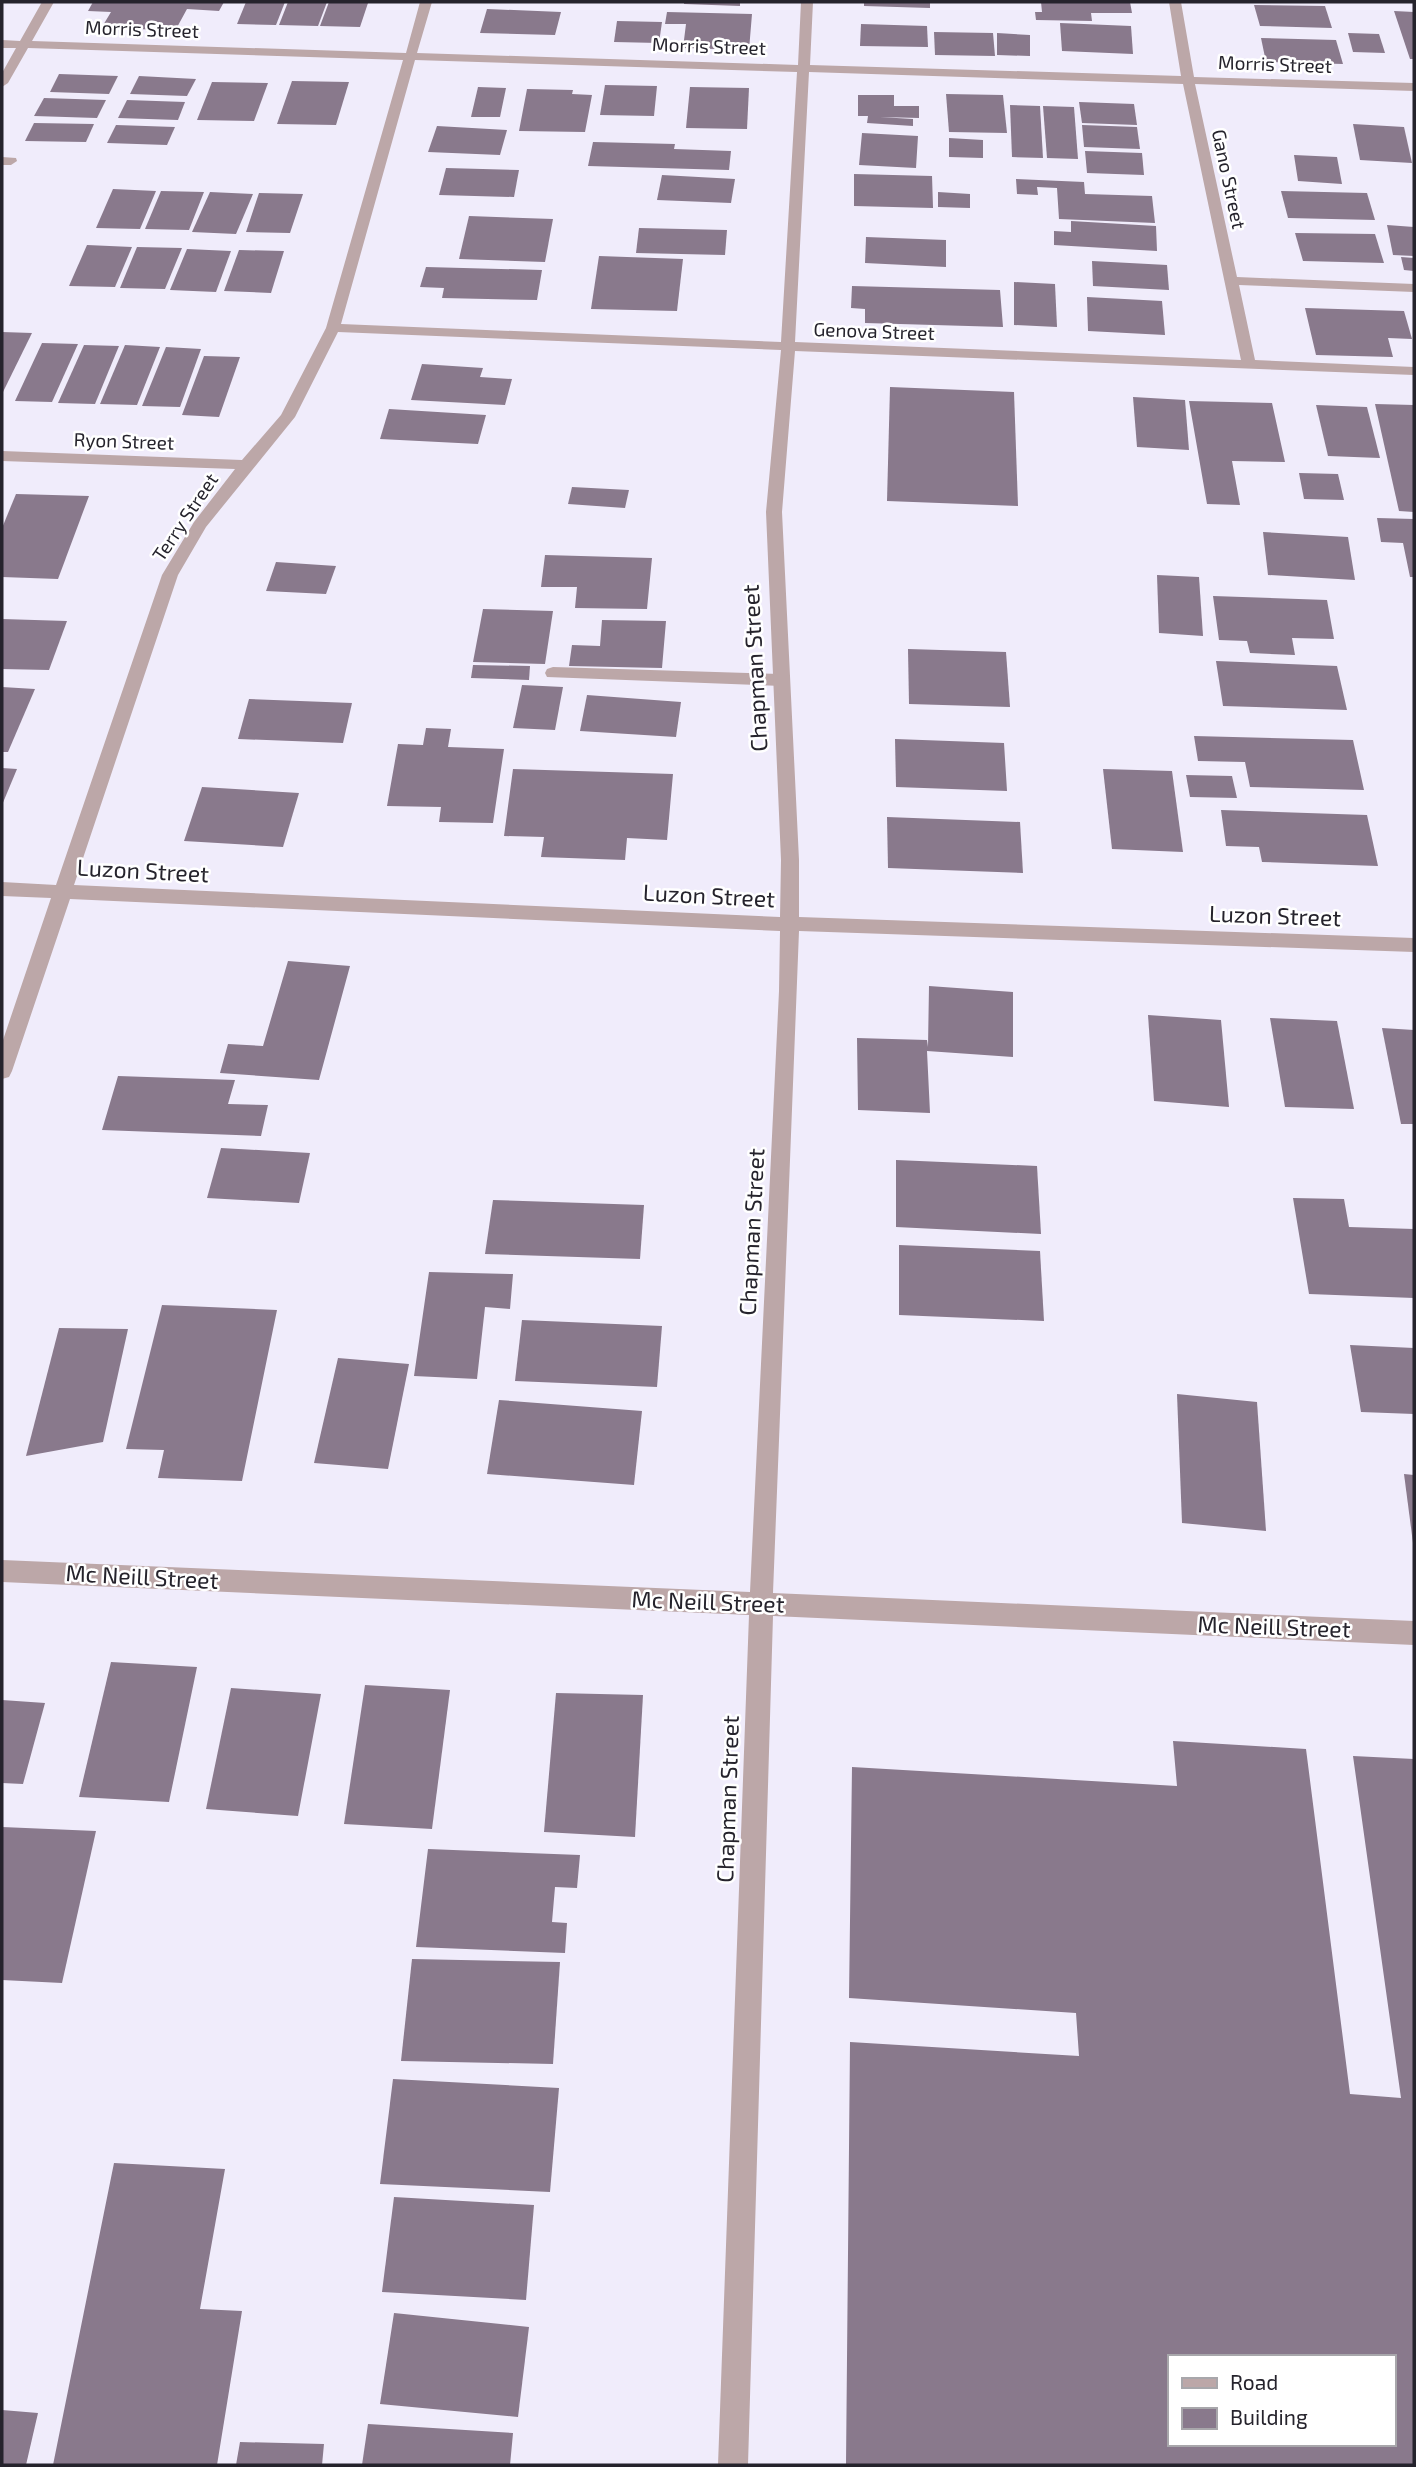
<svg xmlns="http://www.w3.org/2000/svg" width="1416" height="2467" font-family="'Exo 2',sans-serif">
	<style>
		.building { fill: #89798c; fill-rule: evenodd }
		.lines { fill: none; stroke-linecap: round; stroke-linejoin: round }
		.lane { fill: #bca7a8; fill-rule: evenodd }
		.street { fill: #bca7a8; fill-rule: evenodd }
		.labels { text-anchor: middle; stroke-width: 5; stroke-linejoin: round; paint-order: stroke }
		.far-street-label { font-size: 19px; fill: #25232c; stroke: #fff }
		.street-label { font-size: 23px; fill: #25232c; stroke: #fff }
	</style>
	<rect width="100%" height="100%" fill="#f0ecfb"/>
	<!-- building -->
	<g class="building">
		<polygon points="93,2 224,2 219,11 187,9 175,31 102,27 111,12 88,11"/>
		<polygon points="246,2 285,2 276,25 237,24"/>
		<polygon points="288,2 327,2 318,26 279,25"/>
		<polygon points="329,2 368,3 360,27 320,26"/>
		<polygon points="684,2 740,2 740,6 684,4"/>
		<polygon points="864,2 930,2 930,8 864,6"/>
		<polygon points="1041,2 1130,2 1132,13 1091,13 1092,21 1036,20 1035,12 1042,12"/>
		<polygon points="1254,5 1325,6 1332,28 1260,26"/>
		<polygon points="487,9 561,12 555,35 480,33"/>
		<polygon points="1394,11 1414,12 1414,59 1410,59"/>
		<polygon points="667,12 752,14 749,50 683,48 686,24 665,24"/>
		<polygon points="617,21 662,22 659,43 614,42"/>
		<polygon points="1060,23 1131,26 1133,54 1062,51"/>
		<polygon points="861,24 927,26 928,47 860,46"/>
		<polygon points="934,32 993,33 995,56 935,55"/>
		<polygon points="997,33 1030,35 1030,56 997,55"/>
		<polygon points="1348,33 1379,34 1385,53 1353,52"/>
		<polygon points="1261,38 1336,40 1343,64 1266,62"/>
		<polygon points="59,74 118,76 109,94 50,92"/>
		<polygon points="139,76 196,79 187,96 130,94"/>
		<polygon points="292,81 349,82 336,125 277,124"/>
		<polygon points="212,82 268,83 254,121 197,120"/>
		<polygon points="605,85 657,86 654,116 600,115"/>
		<polygon points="478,87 506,88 500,117 471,117"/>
		<polygon points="690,87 749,88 747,129 686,128"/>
		<polygon points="527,89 573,90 572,94 592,95 585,132 519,131"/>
		<polygon points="946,94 1003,95 1007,133 949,132"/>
		<polygon points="858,95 894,95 894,106 919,106 919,118 880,117 913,119 913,126 867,123 868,116 858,116"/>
		<polygon points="44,98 106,100 97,118 34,116"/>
		<polygon points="127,100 185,102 178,120 118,118"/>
		<polygon points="1079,102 1134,104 1137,125 1082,123"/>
		<polygon points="1010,105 1040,106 1043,158 1012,157"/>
		<polygon points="1043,106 1074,107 1078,159 1047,158"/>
		<polygon points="34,123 94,124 86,142 25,141"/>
		<polygon points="1353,124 1404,127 1412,163 1360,160"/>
		<polygon points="116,125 175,127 167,145 107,143"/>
		<polygon points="1082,125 1137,127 1140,149 1084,147"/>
		<polygon points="437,126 507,130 500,155 428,152"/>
		<polygon points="862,133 918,136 916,168 859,165"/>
		<polygon points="949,138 983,140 983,158 949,157"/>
		<polygon points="593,142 675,144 674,149 731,151 729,170 588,166"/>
		<polygon points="1085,151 1142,153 1144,175 1087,173"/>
		<polygon points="1294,155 1337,157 1342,184 1298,181"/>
		<polygon points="446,168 519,170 514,197 439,195"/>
		<polygon points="854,174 932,176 933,208 854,206"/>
		<polygon points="662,175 735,179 731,203 657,200"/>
		<polygon points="1016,179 1084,182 1085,194 1152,196 1155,223 1059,219 1057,188 1037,187 1038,195 1017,194"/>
		<polygon points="113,189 156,191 140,229 96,228"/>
		<polygon points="161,191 204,192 189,230 145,229"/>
		<polygon points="1281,191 1367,193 1375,220 1288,218"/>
		<polygon points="210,192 253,194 236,234 192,232"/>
		<polygon points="938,192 970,194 970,208 938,207"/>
		<polygon points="259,193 303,194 290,233 246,232"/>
		<polygon points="469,216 553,219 545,262 459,259"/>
		<polygon points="1071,221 1156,226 1157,251 1054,245 1054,231 1071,232"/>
		<polygon points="1387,225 1414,227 1414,256 1393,255"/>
		<polygon points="639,228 727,230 725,255 636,253"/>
		<polygon points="1295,233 1375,234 1384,263 1303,261"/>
		<polygon points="866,237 946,240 946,267 865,263"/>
		<polygon points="87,245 132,247 115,287 69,286"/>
		<polygon points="137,247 182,248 165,289 120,288"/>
		<polygon points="187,249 231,251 216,292 170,290"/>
		<polygon points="239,250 284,251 271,293 224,291"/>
		<polygon points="599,256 683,259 677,311 591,309"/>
		<polygon points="1401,257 1414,258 1414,271 1404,270"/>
		<polygon points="1092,261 1167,265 1169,290 1093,286"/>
		<polygon points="426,267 542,270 537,300 442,298 444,288 420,287"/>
		<polygon points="1014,282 1055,284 1057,327 1014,325"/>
		<polygon points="852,286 1000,290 1003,327 865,323 865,309 851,308"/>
		<polygon points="1087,297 1162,301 1165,335 1088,331"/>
		<polygon points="1305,308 1404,311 1412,339 1388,338 1393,357 1316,355"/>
		<polygon points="2,332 32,333 2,394"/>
		<polygon points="42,343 78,344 52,402 15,401"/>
		<polygon points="84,345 119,346 95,404 58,403"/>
		<polygon points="125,345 160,347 137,405 100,404"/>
		<polygon points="166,347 201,349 180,407 142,406"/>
		<polygon points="204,356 240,357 219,417 182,415"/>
		<polygon points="422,364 483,368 480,377 512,379 505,405 411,400"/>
		<polygon points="890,387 1014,392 1018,506 887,501"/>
		<polygon points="1133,397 1185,400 1189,450 1137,447"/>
		<polygon points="1189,401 1272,403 1285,462 1232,461 1240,505 1207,504"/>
		<polygon points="1375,404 1414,405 1414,512 1399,511"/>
		<polygon points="1316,405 1367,407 1380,458 1328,456"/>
		<polygon points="389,409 486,415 478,444 380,439"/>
		<polygon points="1299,473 1338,474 1344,500 1304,499"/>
		<polygon points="572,487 629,490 625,508 568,504"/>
		<polygon points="16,494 89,496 58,579 2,577 2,528"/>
		<polygon points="1377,518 1414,519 1414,577 1410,577 1403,543 1381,542"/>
		<polygon points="1263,532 1348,537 1355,580 1268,575"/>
		<polygon points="545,555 652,558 647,609 575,608 577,587 541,587"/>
		<polygon points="276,562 336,566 326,594 266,591"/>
		<polygon points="1157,575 1199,577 1203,636 1159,633"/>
		<polygon points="1213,596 1327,600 1334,639 1292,638 1295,655 1250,653 1247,641 1219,640"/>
		<polygon points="483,609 553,611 545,664 473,662"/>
		<polygon points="2,619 67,621 49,670 2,669"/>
		<polygon points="602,620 666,621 662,668 569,666 572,645 600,646"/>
		<polygon points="908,649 1006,652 1010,707 909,704"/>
		<polygon points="1216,661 1337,666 1347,710 1223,706"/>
		<polygon points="473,665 530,666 529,680 471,678"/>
		<polygon points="522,685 563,687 555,730 513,728"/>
		<polygon points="2,687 35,689 8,752 2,752"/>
		<polygon points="587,695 681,702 676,737 580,731"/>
		<polygon points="249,699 352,703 343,743 238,739"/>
		<polygon points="426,728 451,729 448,747 504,749 493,823 439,822 441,807 387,806 398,744 423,745"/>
		<polygon points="1194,736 1353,740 1364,790 1250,787 1245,762 1198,761"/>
		<polygon points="895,739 1004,743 1007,791 896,787"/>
		<polygon points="2,768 17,769 2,805"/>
		<polygon points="513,769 673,774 667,840 627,838 625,860 541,857 544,837 504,836"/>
		<polygon points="1103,769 1172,771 1183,852 1112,849"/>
		<polygon points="1186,775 1232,776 1237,798 1190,797"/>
		<polygon points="202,787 299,793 283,847 184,841"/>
		<polygon points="1221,810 1367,815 1378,866 1262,862 1259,847 1226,846"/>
		<polygon points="887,817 1020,822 1023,873 888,868"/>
		<polygon points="288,961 350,966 319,1080 220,1073 228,1044 263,1046"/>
		<polygon points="929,986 1013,992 1013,1057 927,1051 930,1113 858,1110 857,1038 927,1040 928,1047"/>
		<polygon points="1148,1015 1221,1020 1229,1107 1154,1101"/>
		<polygon points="1270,1018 1337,1021 1354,1109 1285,1107"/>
		<polygon points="1382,1028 1414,1030 1414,1124 1401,1124"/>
		<polygon points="118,1076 235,1080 228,1104 268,1105 261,1136 102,1130"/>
		<polygon points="221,1148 310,1153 299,1203 207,1198"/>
		<polygon points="896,1160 1037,1166 1041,1234 896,1227"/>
		<polygon points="1293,1198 1344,1199 1349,1227 1414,1229 1414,1298 1309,1294"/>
		<polygon points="493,1200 644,1205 640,1259 485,1254"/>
		<polygon points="899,1245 1040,1251 1044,1321 899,1315"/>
		<polygon points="429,1272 513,1274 510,1309 485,1307 477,1379 414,1376"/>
		<polygon points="162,1305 277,1310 242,1481 158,1478 164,1450 126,1449"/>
		<polygon points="522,1320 662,1326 657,1387 515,1381"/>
		<polygon points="59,1328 128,1329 103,1442 26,1456"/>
		<polygon points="1350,1345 1414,1348 1414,1414 1361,1412"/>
		<polygon points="338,1358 409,1364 388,1469 314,1463"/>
		<polygon points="1177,1394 1257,1402 1266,1531 1182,1523"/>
		<polygon points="499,1400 642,1411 634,1485 487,1474"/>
		<polygon points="1404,1474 1414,1475 1414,1543 1413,1543"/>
		<polygon points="111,1662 197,1667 169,1802 79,1797"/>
		<polygon points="365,1685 450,1690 432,1829 344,1824"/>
		<polygon points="231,1688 321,1694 298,1816 206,1809"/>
		<polygon points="556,1693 643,1695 635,1837 544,1832"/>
		<polygon points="2,1700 45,1703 23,1784 2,1783"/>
		<path d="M1173 1741 1306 1749 1350 2094 1401 2098 1353 1756 1414 1759V2465H846L850 2042 1079 2056 1076 2013 849 1998 852 1767 1177 1786ZM1169 2357H1393V2444H1169Z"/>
		<polygon points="2,1827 96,1831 62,1983 2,1980"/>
		<polygon points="428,1849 580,1855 577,1888 555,1887 552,1922 567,1923 565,1953 416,1947"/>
		<polygon points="412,1959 560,1962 553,2064 401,2061"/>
		<polygon points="393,2079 559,2088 550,2192 380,2184"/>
		<polygon points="114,2163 225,2169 200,2309 242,2311 217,2465 53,2465"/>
		<polygon points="394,2197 534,2205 526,2300 382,2292"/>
		<polygon points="394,2313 529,2327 518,2417 380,2404"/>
		<polygon points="2,2410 38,2413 26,2465 2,2465"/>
		<polygon points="368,2424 513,2433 510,2465 362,2465"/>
		<polygon points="240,2442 324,2444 322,2465 236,2465"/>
	</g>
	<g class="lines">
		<!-- lane -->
		<polygon class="lane" points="553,667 782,674 790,680 782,686 547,677 545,673 547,669"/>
		<!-- street -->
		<g class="street">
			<path d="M42 2H54L32 41 406 53 420 2H432L417 53 798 65 801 2H813L810 65 1181 76 1169 2H1181L1194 77 1414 83V91L1195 84 1237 277 1414 284V292L1239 285 1255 360 1414 367V375L795 351 782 512 799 860V917L1414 938V952L799 931 773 1593 1414 1621V1645L773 1616 748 2465H718L749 1615 2 1582V1560L750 1592 779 991 780 931 70 899 12 1071 9 1077 2 1079V1043L51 898 2 896V882L56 885 162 575 194 522 235 469 2 461V451L242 460 281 415 326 328 403 60 28 48 8 83 2 87V73L16 48H2V40L20 41ZM415 60 797 72 781 342 341 324ZM809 72 1183 84 1241 360 795 342ZM338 332 781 350 766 512 781 860 780 917 74 885 178 575 206 527 295 417Z"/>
			<polygon points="2,157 16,158 17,161 11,165 2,165"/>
		</g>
	</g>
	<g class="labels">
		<!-- far-street labels -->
		<g class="far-street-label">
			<text transform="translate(142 29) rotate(2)" y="7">Morris Street</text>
			<text transform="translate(709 46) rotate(2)" y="7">Morris Street</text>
			<text transform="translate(1275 64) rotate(2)" y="7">Morris Street</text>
			<text transform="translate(1229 179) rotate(78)" y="7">Gano Street</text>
			<text transform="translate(874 331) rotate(2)" y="7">Genova Street</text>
			<text transform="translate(124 441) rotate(2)" y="7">Ryon Street</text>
			<text transform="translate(185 517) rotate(-56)" y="7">Terry Street</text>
		</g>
		<!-- street labels -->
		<g class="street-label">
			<text transform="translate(755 668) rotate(-93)" y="8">Chapman Street</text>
			<text transform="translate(143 871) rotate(3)" y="8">Luzon Street</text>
			<text transform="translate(709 896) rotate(3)" y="8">Luzon Street</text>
			<text transform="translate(1275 916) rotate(2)" y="8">Luzon Street</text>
			<text transform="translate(752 1232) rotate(-87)" y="8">Chapman Street</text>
			<text transform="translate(142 1577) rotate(3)" y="8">Mc Neill Street</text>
			<text transform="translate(708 1602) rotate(2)" y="8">Mc Neill Street</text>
			<text transform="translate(1274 1627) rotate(2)" y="8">Mc Neill Street</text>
			<text transform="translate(728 1799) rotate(-88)" y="8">Chapman Street</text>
		</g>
	</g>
	<!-- border -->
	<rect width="1416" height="2467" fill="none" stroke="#25232c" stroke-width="7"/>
	<!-- legend -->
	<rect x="1168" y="2355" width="228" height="91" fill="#ffffff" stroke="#a8a7ab" stroke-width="2"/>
	<rect x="1182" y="2378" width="35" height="10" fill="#bca7a8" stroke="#a8a7ab" stroke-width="2"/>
	<text x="1230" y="2390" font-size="21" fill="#25232c">Road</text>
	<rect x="1182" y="2408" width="35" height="21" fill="#89798c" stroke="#a8a7ab" stroke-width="2"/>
	<text x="1230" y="2425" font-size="21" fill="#25232c">Building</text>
</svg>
